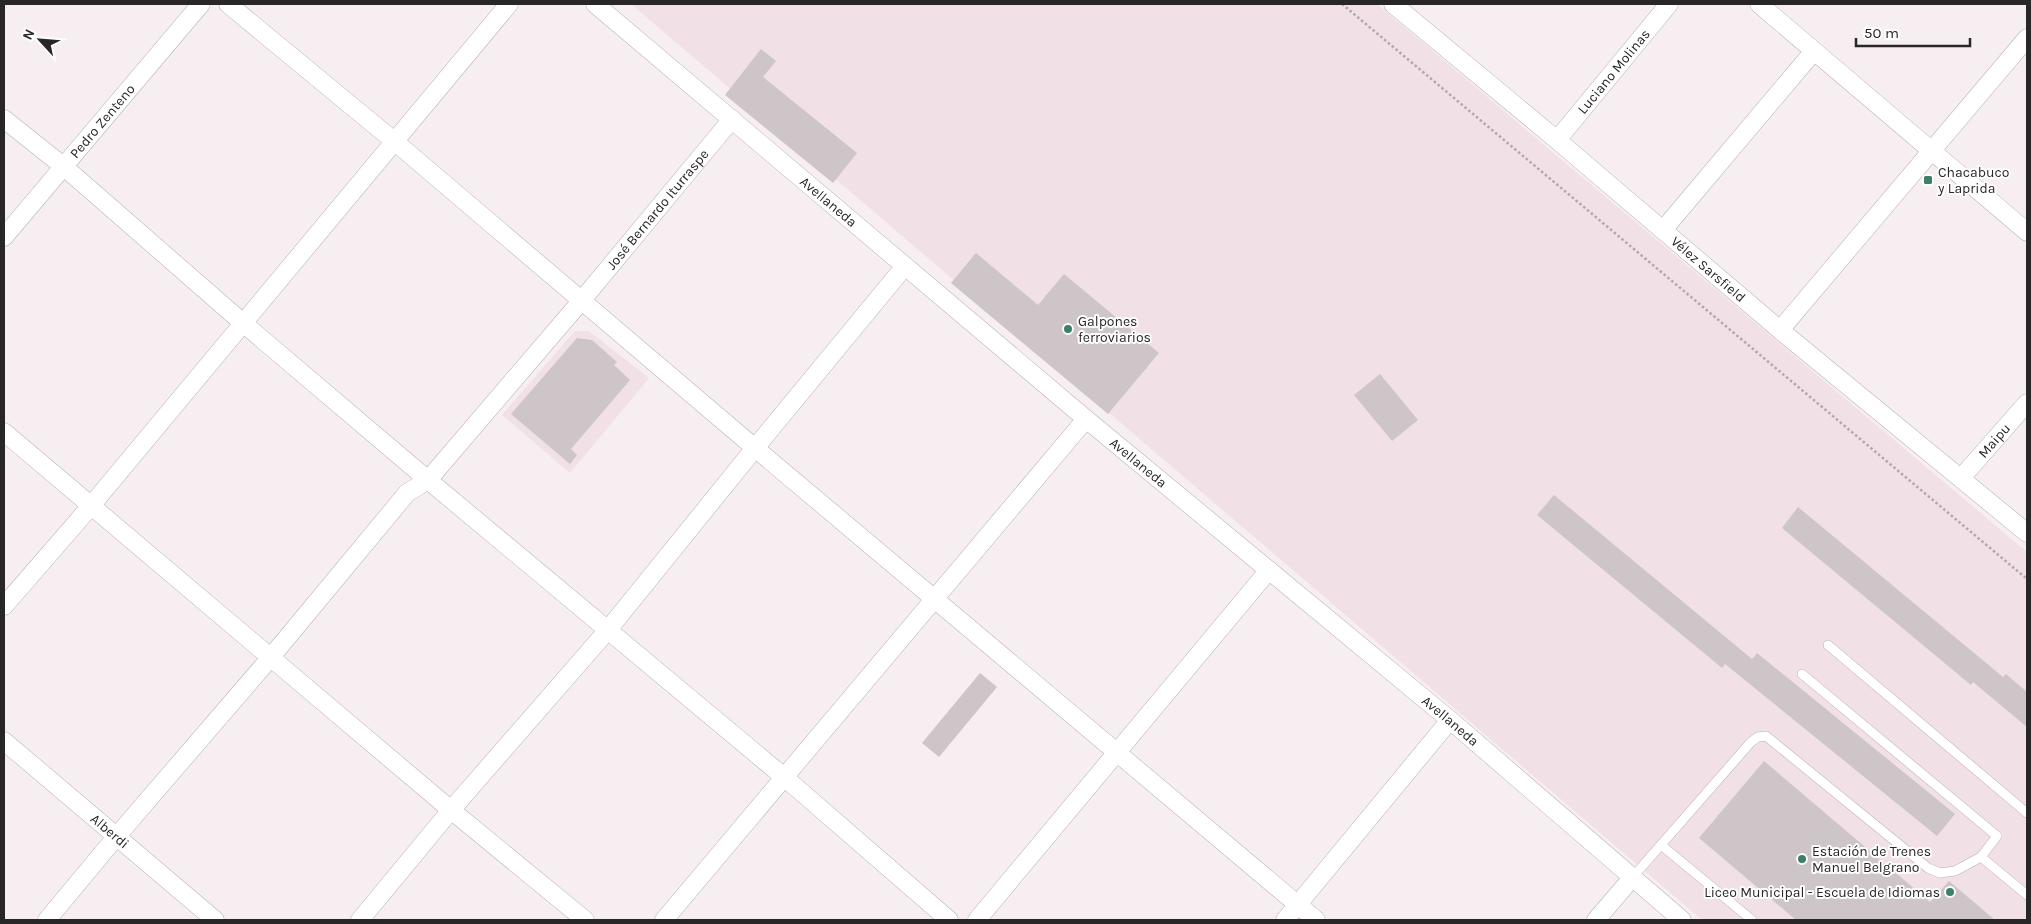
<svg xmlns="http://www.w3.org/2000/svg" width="2031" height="924" font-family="Karla,sans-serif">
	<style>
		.built { fill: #f1e0e6 }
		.building { fill: #cec5c8 }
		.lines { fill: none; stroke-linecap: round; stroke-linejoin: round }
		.lane-casing { stroke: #b9b0b3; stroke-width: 10 }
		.street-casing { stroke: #b9b0b3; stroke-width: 19 }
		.path { stroke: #b0a9ab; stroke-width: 2.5; stroke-dasharray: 2.5 2.5; stroke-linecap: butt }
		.lane { stroke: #fff; stroke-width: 9 }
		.street { stroke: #fff; stroke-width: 18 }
		.poi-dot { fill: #3e7e6d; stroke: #fefefe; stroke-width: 2 }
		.labels { text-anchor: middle; stroke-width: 4; stroke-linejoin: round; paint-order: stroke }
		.street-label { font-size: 14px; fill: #292627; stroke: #fefefe }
		.poi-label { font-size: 14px; fill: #292627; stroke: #fefefe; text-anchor: start }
	</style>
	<rect width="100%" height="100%" fill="#f7eef1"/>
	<!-- built -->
	<g class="built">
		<polygon points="631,4 1377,4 2027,552 2027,920 1702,920"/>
		<polygon points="575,331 589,331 649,378 570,473 502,415"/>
	</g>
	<!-- building -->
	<g class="building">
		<polygon points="761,49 776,61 763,77 857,153 833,183 725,95"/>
		<polygon points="976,253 1038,305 1064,274 1159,353 1108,414 951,283"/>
		<polygon points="577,338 592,340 617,362 614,365 630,380 571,449 577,455 570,464 511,414"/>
		<polygon points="1380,374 1418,420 1392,441 1354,395"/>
		<polygon points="1554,495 1752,659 1757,653 1955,814 1937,836 1725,664 1722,668 1537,515"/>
		<polygon points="1798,507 2003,677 2006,674 2027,692 2027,727 1973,682 1971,685 1782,528"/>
		<polygon points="980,673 997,687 939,757 922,743"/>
		<polygon points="1764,761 1930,902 1949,881 1995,920 1796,920 1699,838"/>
	</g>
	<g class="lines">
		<defs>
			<g id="lane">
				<polyline points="1828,645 2027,813"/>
				<polyline points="1802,674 1997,836 1981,857 2027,895"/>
				<polyline points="1661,845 1752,920"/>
				<polyline points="1632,878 1751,742 1758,737 1766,736 1928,868 1940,873 1955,871 1981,857"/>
			</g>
			<g id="street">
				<polyline points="228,4 394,141 755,448 1316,920"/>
				<path id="s1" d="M595 4 1086 419 1450 720 1682 920"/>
				<path id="s2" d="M1393 4 1557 140 1780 330 2027 533"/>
				<polyline points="1759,4 2027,232"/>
				<polyline points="4,119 63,166 243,323 428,480 784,777 949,920"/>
				<path id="s3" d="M1557 140 1669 4"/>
				<polyline points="1663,230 1814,51"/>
				<path id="s4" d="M4 237 201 4"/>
				<polyline points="1780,330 2027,38"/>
				<polyline points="4,432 451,810 585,920"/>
				<path id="s5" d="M1961 478 2027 403"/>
				<polyline points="4,606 90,507 509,4"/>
				<path id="s6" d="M4 741 215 920"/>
				<path id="s7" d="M47 920 116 837 271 657 407 493 428 480 582 300 732 119"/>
				<polyline points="360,920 451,810 607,631 755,448 905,266"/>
				<polyline points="664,920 1086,419"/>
				<polyline points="977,920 1269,570"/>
				<polyline points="1285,920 1450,720"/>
				<polyline points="1596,920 1632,878"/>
			</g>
		</defs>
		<!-- lane casing -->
		<use href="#lane" class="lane-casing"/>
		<!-- street casing -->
		<use href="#street" class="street-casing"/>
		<!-- path -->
		<polyline class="path" points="1342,4 2027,579"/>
		<!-- lane -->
		<use href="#lane" class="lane"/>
		<!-- street -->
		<use href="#street" class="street"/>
	</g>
	<!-- markers -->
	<g class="poi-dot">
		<rect x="1923" y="175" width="10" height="10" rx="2.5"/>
		<circle cx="1068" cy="329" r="5"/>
		<circle cx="1802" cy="859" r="5"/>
		<circle cx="1950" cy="892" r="5"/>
	</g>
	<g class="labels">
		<!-- street labels -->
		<g class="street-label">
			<text dy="5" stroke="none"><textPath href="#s3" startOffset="89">Luciano Molinas</textPath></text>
			<text dy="5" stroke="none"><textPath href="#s4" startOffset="152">Pedro Zenteno</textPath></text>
			<text dy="5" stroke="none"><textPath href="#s1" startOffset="306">Avellaneda</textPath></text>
			<text dy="5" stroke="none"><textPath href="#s7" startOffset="938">José Bernardo Iturraspe</textPath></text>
			<text dy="5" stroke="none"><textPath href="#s2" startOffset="412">Vélez Sarsfield</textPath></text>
			<text dy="5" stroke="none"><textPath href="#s5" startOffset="50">Maipu</textPath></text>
			<text dy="5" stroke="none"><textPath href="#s1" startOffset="711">Avellaneda</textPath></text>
			<text dy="5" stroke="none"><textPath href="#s1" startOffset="1116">Avellaneda</textPath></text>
			<text dy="5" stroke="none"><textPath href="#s6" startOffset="139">Alberdi</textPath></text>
		</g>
		<!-- poi labels -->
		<g class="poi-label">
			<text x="1938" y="177">Chacabuco<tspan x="1938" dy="16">y Laprida</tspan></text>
			<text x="1078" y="326">Galpones<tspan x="1078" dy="16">ferroviarios</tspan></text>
			<text x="1812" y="856">Estación de Trenes<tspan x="1812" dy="16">Manuel Belgrano</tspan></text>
			<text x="1940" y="897" text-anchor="end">Liceo Municipal - Escuela de Idiomas</text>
		</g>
	</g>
	<!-- border -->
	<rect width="2031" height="924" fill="none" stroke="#292627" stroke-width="10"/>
	<!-- north arrow -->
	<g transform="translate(40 40) rotate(296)" stroke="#fefefe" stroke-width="4" paint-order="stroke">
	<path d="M0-4L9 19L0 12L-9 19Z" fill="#292627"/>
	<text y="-8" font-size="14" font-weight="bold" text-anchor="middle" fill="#292627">N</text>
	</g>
	<!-- scale -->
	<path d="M1856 38v8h114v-8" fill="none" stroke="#292627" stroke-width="2.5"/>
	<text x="1864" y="38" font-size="15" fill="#292627" stroke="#fefefe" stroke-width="4" paint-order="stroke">50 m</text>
</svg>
